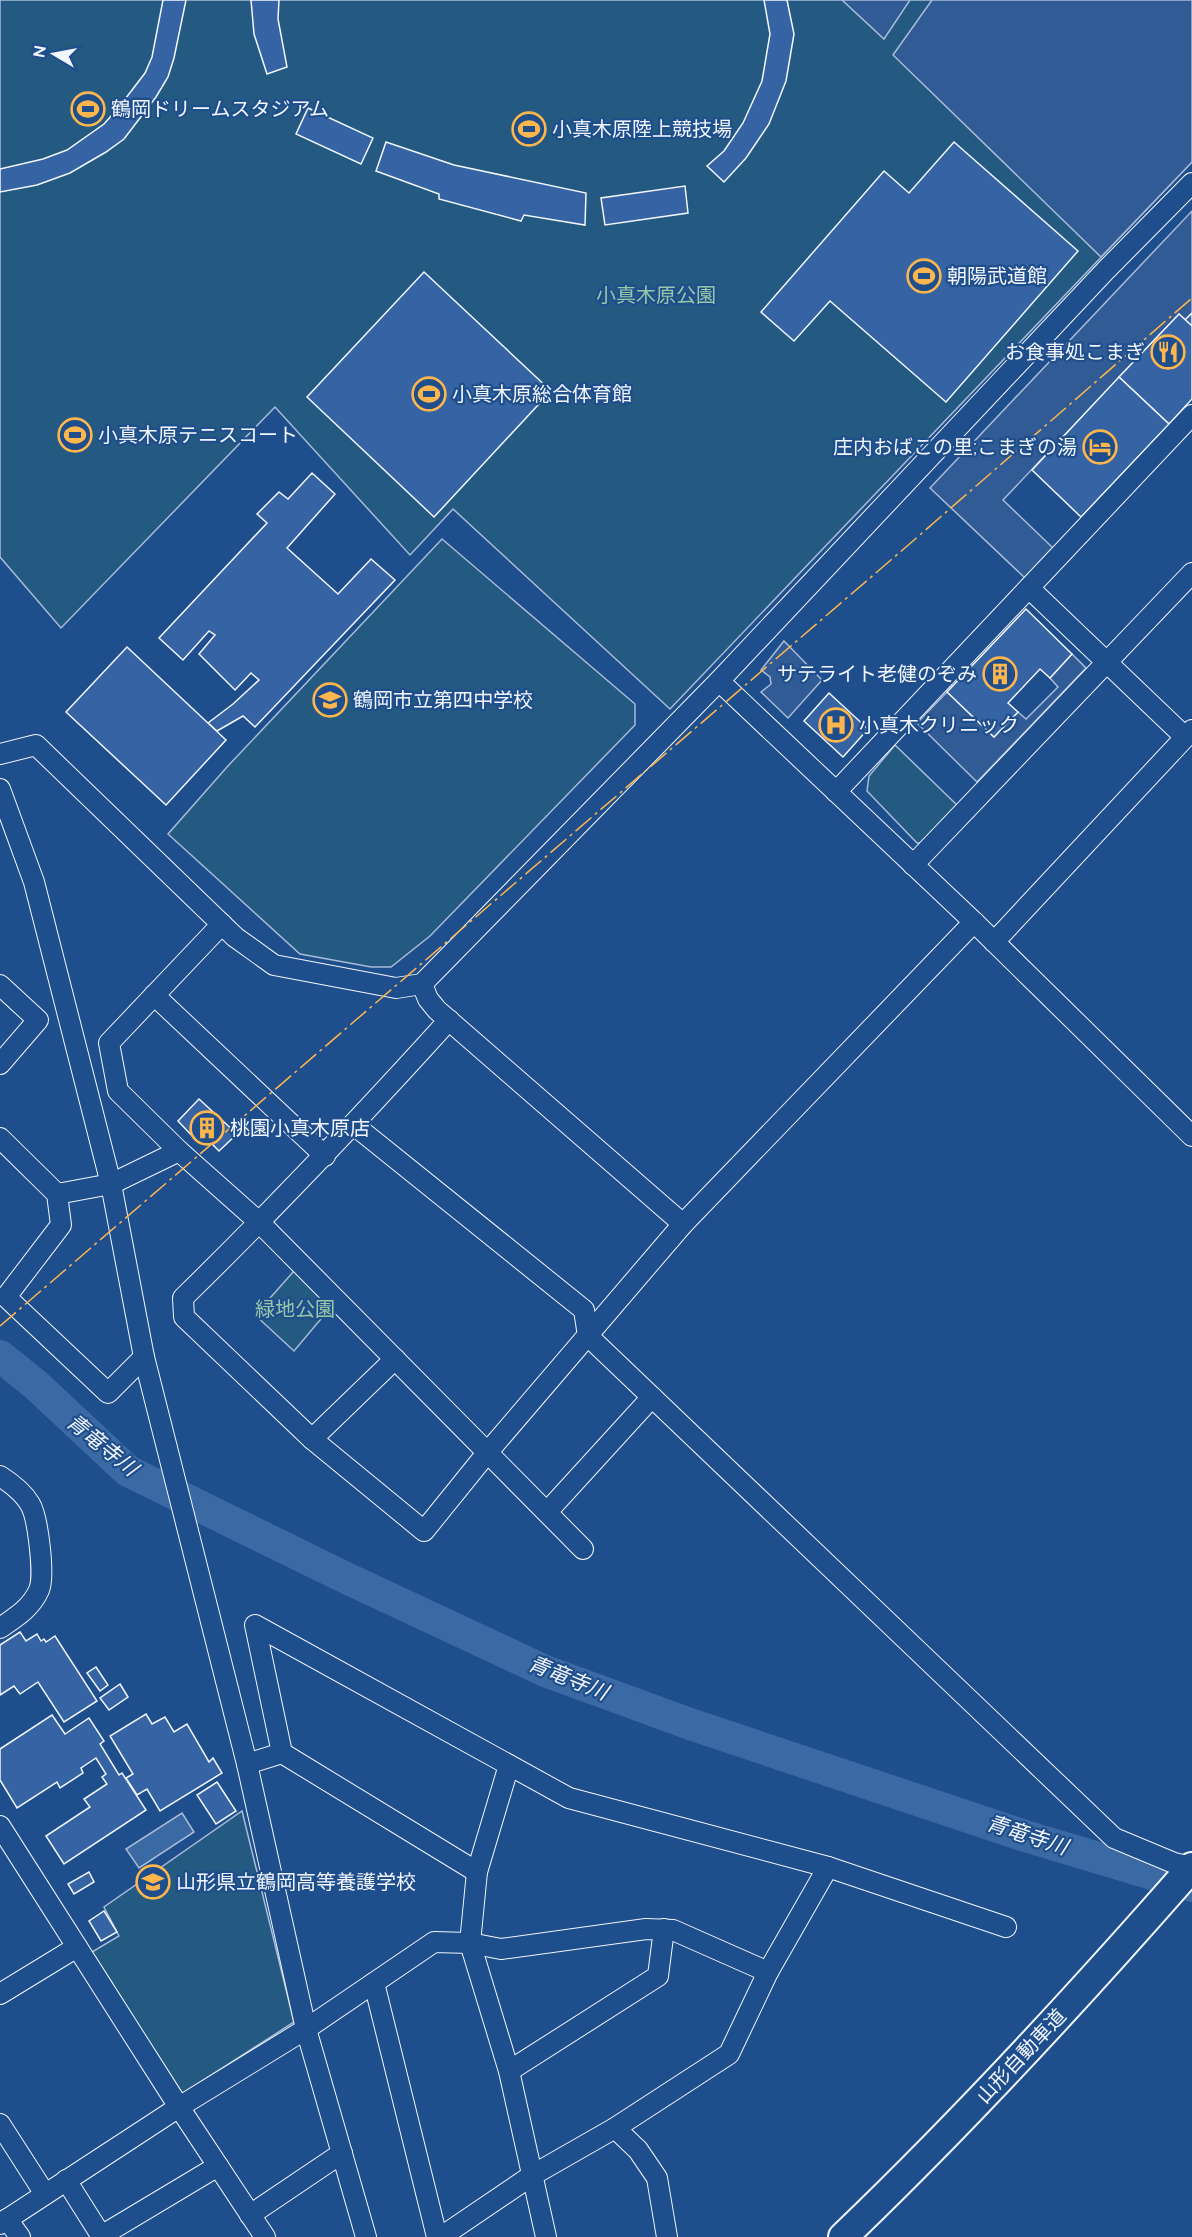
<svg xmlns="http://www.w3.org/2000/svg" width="1192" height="2237" font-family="Raleway,'Noto Sans JP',sans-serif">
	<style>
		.green { fill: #245a82; stroke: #a8bbd7; stroke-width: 1.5 }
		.parking { fill: #305b95; stroke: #a8bbd7; stroke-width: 1.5 }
		.water { fill: #3b69a3; stroke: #a8bbd7; stroke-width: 1.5 }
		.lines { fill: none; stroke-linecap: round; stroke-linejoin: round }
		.river { stroke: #3b69a3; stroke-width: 32 }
		.building { fill: #3563a3; stroke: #f2f6ff; stroke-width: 1.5 }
		.minor-casing { stroke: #f2f6ff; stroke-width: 22 }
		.highway-casing { stroke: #f2f6ff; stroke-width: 32 }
		.minor { stroke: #1f4e8c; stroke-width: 20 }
		.highway { stroke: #1f4e8c; stroke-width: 28 }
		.power { stroke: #ffb74d; stroke-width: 1.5; stroke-dasharray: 21 4.5 3 4.5; stroke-linecap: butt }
		.labels { text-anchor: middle; stroke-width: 4.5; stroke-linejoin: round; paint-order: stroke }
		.poi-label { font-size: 20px; fill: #f2f6ff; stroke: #1f4e8c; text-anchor: start }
		.park-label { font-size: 20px; fill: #97c8a6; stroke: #1f4e8c }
		.street-label { font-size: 20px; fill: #f2f6ff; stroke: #1f4e8c }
		.water-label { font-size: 21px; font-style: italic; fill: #f2f6ff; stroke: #1f4e8c }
	</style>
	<rect width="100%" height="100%" fill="#1f4e8c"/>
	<!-- green -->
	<g class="green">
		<polygon points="0,0 1192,0 1192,162 670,709 453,509 410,555 275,407 61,628 0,557"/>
		<polygon points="442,539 635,704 635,725 430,936 391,967 371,967 300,954 168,834 227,767"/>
		<polygon points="895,745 959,807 927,843 917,843 867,791 869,776"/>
		<polygon points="294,1271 331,1307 294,1351 255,1315"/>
		<polygon points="242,1811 294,2022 182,2094 92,1952 119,1936 104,1907"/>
	</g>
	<!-- parking -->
	<g class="parking">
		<polygon points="842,0 910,0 884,39"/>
		<polygon points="932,0 1192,0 1192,162 1101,257 893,55"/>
		<polygon points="1192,211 1192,313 1185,320 1179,314 1003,500 1053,548 1025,578 930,488"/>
		<polygon points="784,641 822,680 788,718 761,692 771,684 770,677 761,670"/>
		<polygon points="1072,654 1086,668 977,782 917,723 947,692 994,737 1018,712 1026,719 1058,687 1050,678"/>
	</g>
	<!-- water -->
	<polygon class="water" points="182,1813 194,1832 139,1868 126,1849"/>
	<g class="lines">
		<!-- river -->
		<polyline class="river" points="0,1356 36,1385 128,1471 342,1576 545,1671 690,1724 1025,1836 1192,1886"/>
	</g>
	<!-- building -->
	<g class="building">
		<polygon points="163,0 186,0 174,58 168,77 156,97 124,139 106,152 70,173 37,185 0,192 0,169 43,159 67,150 104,124 119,107 145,73 152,57"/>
		<polygon points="251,0 279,0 278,19 287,67 267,74 254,34"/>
		<polygon points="764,0 787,0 794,34 786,81 769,124 746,158 724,182 707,166 724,151 743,123 762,81 770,34"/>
		<polygon points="308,108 373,138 361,164 296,134"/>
		<polygon points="386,142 454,165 586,193 585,225 524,215 521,221 439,199 439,194 376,171"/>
		<polygon points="954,142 1078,251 946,402 830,301 794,341 761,312 884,171 909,193"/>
		<polygon points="685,186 688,213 605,225 601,198"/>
		<polygon points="424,272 551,391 434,517 307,397"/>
		<polygon points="1192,313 1192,326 1185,320"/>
		<polygon points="1179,314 1192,326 1192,399 1169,424 1119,377"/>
		<polygon points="1119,377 1169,424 1081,517 1032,470"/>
		<polygon points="312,473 335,494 287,548 338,594 371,559 395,580 255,727 243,716 217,731 208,723 233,704 259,680 251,673 235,690 199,654 215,635 209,631 183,660 159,638 267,523 257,514 279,492 288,499"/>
		<polygon points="1026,609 1072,654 1050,678 1040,669 1008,703 1018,712 994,737 947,692"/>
		<polygon points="127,647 226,740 166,805 66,712"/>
		<polygon points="829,693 868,729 843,757 804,721"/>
		<polygon points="199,1099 237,1134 219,1151 204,1136 197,1141 178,1121"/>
		<polygon points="20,1632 26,1641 37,1634 41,1641 44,1639 46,1642 55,1636 97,1701 64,1722 38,1682 20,1694 14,1686 0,1695 0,1645"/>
		<polygon points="96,1667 108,1685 100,1691 87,1673"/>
		<polygon points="120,1684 128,1697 109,1710 100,1698"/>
		<polygon points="146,1714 152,1724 165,1717 174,1732 187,1724 209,1762 213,1758 222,1773 160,1811 147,1789 137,1795 126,1778 133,1774 110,1736"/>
		<polygon points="52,1715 65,1734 89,1718 104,1741 100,1744 119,1775 122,1773 146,1810 64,1864 46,1836 90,1807 84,1799 107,1784 102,1777 106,1774 96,1758 81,1768 83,1773 60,1788 57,1782 17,1808 0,1780 0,1749"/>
		<polygon points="217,1782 236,1811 216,1824 197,1795"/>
		<polygon points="89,1872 94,1882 74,1894 68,1884"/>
		<polygon points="104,1911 117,1932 101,1941 89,1921"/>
	</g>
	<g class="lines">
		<defs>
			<g id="minor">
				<polyline points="1029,588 1185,737"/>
				<polyline points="719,681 974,922 1192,1136"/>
				<polyline points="0,754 36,745 235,937 274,965 396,988 422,984 719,681 1106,270 1192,183"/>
				<polyline points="0,789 34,882 111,1184 144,1357 247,1764 306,2029 366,2237"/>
				<polyline points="836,792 1192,415"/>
				<polyline points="913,865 1192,573"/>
				<polyline points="994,942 1192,730"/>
				<polyline points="422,984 428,999 437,1010 683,1224"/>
				<polyline points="0,985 38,1020 0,1064"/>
				<polyline points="154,995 325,1156"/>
				<path d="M449 1020C363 1115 275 1208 183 1298L184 1317 312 1439 424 1531 487 1453 683 1224 974 922"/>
				<polyline points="354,1125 584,1310 588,1336 1114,1838 1174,1863 1192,1867"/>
				<polyline points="0,1138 57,1194 61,1225 6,1297 108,1393 144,1357"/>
				<polyline points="179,1151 118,1091 109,1043 222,924"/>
				<polyline points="57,1194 111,1184 179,1151 260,1223 583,1549"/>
				<polyline points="312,1439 395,1359"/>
				<path d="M0 1476C11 1483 23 1492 30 1504 38 1517 45 1576 39 1590 31 1608 16 1617 0 1628"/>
				<polyline points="547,1512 652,1397"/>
				<polyline points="247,1764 282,1753"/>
				<polyline points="509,1765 477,1872 470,1943 509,2071 546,2237"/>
				<polyline points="0,1826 179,2107 265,2237"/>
				<polyline points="477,1872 282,1753 255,1625 569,1798 828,1867 1006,1927"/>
				<polyline points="374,1983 437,2237"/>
				<polyline points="0,1994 77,1947"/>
				<polyline points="509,2071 658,1976 664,1929"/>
				<polyline points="0,2124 45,2194"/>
				<polyline points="615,2128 638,2150 657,2178 667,2237"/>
				<polyline points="66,2180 102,2237"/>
				<polyline points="250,2215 342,2153"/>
				<polyline points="7,2219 20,2237"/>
				<polyline points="0,2224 179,2107 306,2029 434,1942 470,1943 501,1949 646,1929 673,1930 768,1972"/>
				<polyline points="101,2236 218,2166"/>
				<polyline points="441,2237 531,2176 615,2128 729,2054 768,1972 828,1867"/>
			</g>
			<path id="highway" d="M843 2237C965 2120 1080 1995 1192 1867"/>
		</defs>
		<!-- minor casing -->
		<use href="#minor" class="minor-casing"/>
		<!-- highway casing -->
		<use href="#highway" class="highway-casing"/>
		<!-- minor -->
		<use href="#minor" class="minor"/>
		<!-- highway -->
		<use href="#highway" class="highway"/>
		<!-- power -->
		<polyline class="power" points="0,1326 906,547 1192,298"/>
	</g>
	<!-- icons -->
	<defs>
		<symbol id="stadium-ring" viewBox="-11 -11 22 22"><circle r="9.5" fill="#1f4e8c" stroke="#ffb74d" stroke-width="1.5"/><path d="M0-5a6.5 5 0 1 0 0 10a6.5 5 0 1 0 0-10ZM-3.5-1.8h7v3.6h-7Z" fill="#ffb74d"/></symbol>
		<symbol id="restaurant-ring" viewBox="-11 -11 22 22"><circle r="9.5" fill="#1f4e8c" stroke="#ffb74d" stroke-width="1.5"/><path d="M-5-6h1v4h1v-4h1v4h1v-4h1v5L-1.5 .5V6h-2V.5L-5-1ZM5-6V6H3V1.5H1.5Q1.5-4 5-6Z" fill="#ffb74d"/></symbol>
		<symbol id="hotel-ring" viewBox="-11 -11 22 22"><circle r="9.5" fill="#1f4e8c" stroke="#ffb74d" stroke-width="1.5"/><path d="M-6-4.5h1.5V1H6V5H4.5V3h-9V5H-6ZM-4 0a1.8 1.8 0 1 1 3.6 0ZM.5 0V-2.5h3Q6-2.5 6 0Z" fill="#ffb74d"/></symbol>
		<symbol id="building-ring" viewBox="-11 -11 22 22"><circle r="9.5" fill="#1f4e8c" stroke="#ffb74d" stroke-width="1.5"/><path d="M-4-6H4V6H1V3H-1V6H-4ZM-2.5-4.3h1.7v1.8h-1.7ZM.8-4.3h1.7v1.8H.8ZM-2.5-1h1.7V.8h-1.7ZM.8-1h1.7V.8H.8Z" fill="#ffb74d"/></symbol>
		<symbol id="school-ring" viewBox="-11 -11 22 22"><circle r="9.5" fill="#1f4e8c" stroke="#ffb74d" stroke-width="1.5"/><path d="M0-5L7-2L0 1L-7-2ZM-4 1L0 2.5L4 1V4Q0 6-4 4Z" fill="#ffb74d"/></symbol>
		<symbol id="hospital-ring" viewBox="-11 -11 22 22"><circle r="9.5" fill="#1f4e8c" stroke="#ffb74d" stroke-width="1.5"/><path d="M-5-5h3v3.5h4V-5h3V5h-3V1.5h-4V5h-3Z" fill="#ffb74d"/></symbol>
	</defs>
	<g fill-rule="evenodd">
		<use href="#stadium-ring" x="69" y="90" width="38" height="38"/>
		<use href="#stadium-ring" x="510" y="110" width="38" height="38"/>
		<use href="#stadium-ring" x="905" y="257" width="38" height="38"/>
		<use href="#restaurant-ring" x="1149" y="333" width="38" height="38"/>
		<use href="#stadium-ring" x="410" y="375" width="38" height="38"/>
		<use href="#stadium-ring" x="56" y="416" width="38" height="38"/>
		<use href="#hotel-ring" x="1081" y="428" width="38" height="38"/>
		<use href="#building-ring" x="981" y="655" width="38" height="38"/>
		<use href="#school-ring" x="311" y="681" width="38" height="38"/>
		<use href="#hospital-ring" x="817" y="706" width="38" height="38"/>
		<use href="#building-ring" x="188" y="1109" width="38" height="38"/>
		<use href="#school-ring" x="134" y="1863" width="38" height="38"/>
	</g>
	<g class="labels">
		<!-- poi labels -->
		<g class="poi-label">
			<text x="111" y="116">鶴岡ドリームスタジアム</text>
			<text x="552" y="136">小真木原陸上競技場</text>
			<text x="947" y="283">朝陽武道館</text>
			<text x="1145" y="359" text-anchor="end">お食事処こまぎ</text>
			<text x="452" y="401">小真木原総合体育館</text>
			<text x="98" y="442">小真木原テニスコート</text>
			<text x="1077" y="454" text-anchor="end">庄内おばこの里;こまぎの湯</text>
			<text x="977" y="681" text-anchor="end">サテライト老健のぞみ</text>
			<text x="353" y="707">鶴岡市立第四中学校</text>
			<text x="859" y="732">小真木クリニック</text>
			<text x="230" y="1135">桃園小真木原店</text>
			<text x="176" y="1889">山形県立鶴岡高等養護学校</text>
		</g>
		<!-- park labels -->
		<g class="park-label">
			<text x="656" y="302">小真木原公園</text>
			<text x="295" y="1316">緑地公園</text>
		</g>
		<!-- street labels -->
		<g class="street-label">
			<text transform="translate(1021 2056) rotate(-47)" y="7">山形自動車道</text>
		</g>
		<!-- water labels -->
		<g class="water-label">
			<text transform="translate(102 1445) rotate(39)" y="7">青竜寺川</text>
			<text transform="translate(568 1678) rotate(22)" y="7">青竜寺川</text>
			<text transform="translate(1027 1835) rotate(18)" y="7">青竜寺川</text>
		</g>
	</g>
	<!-- north arrow -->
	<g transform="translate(54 54) rotate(280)" stroke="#1f4e8c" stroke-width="4.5" paint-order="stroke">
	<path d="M0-4.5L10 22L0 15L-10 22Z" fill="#f2f6ff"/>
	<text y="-9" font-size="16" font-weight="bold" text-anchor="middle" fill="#f2f6ff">N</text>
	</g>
</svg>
